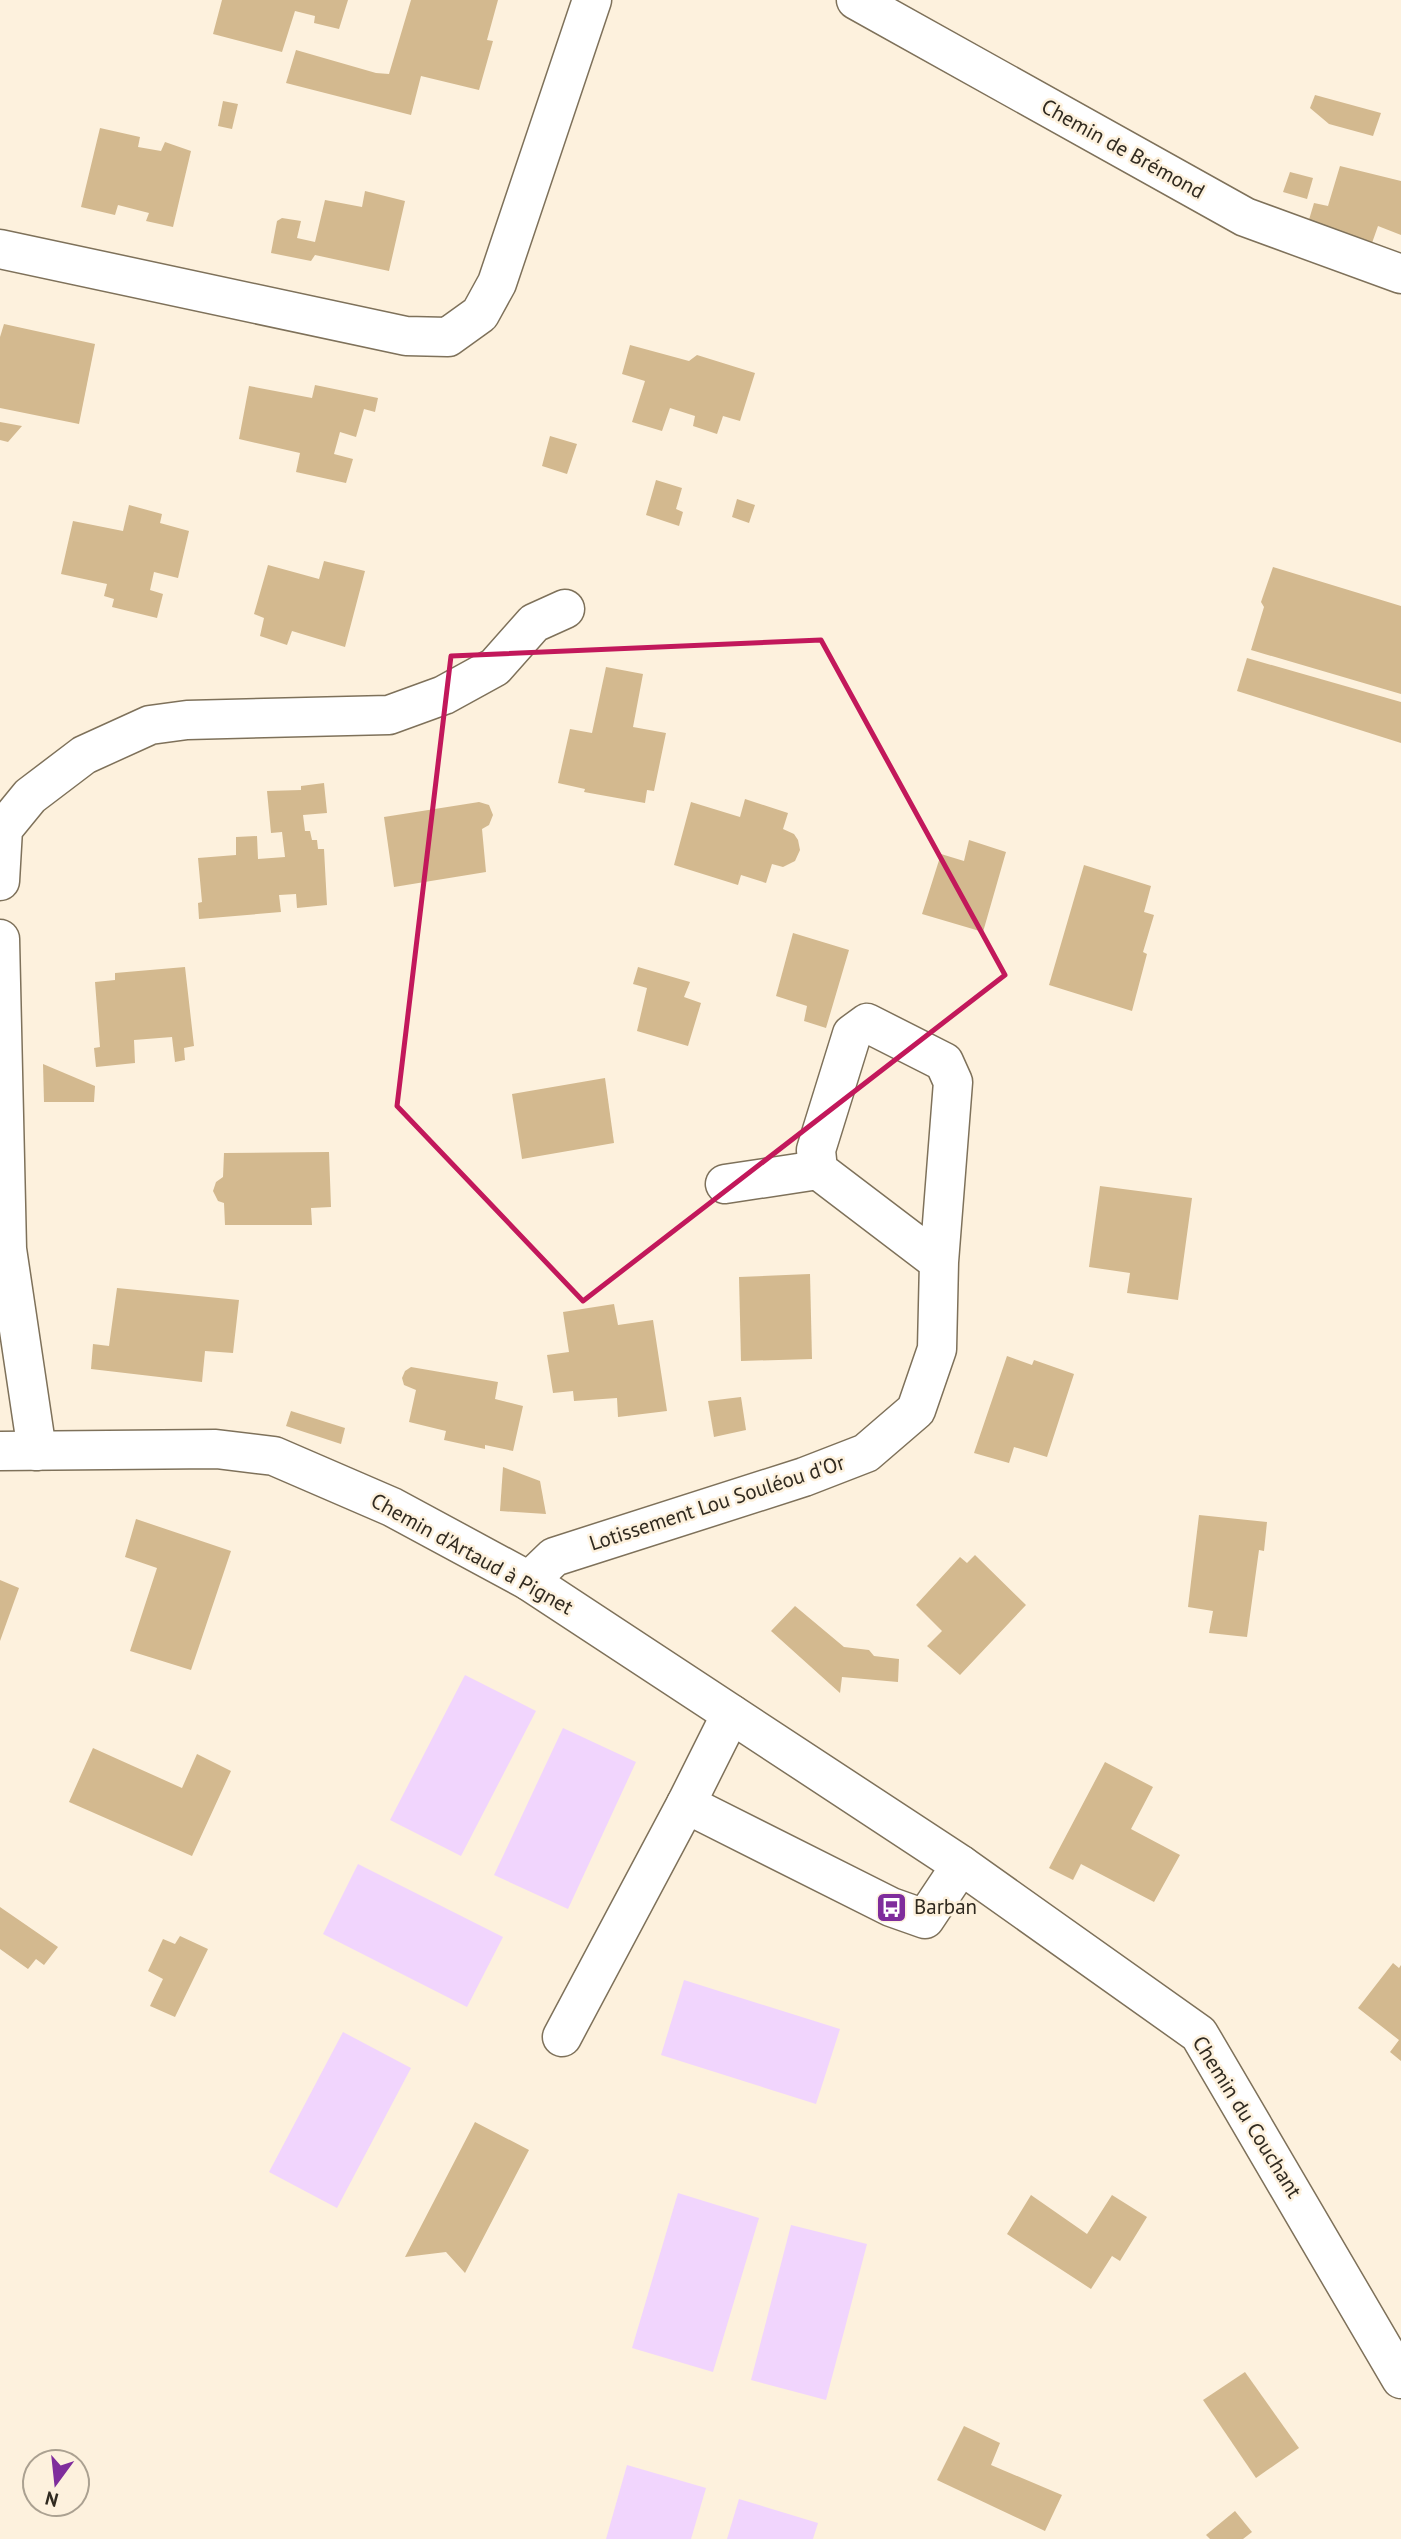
<svg xmlns="http://www.w3.org/2000/svg" width="1401" height="2539" font-family="'PT Sans',sans-serif">
	<style>
		.green { fill: #f1d5fd }
		.building { fill: #d3b98f }
		.lines { fill: none; stroke-linecap: round; stroke-linejoin: round }
		.minor-casing { stroke: #7e715a; stroke-width: 41 }
		.minor { stroke: #fff; stroke-width: 38 }
		.marked { fill: none; stroke: #c2185b; stroke-width: 5; stroke-linejoin: round }
		.labels { text-anchor: middle; stroke-width: 5; stroke-linejoin: round; paint-order: stroke }
		.street-label { font-size: 21px; fill: #302a20; stroke: #fdf1dd }
		.poi-label { font-size: 21px; fill: #302a20; stroke: #fdf1dd; text-anchor: start }
	</style>
	<rect width="100%" height="100%" fill="#fdf1dd"/>
	<!-- green -->
	<g class="green">
		<polygon points="465,1675 536,1711 461,1856 390,1820"/>
		<polygon points="563,1728 636,1762 568,1909 494,1875"/>
		<polygon points="358,1864 503,1937 467,2007 323,1934"/>
		<polygon points="684,1980 840,2029 816,2104 661,2055"/>
		<polygon points="343,2032 411,2068 337,2208 269,2172"/>
		<polygon points="678,2193 759,2218 713,2372 632,2348"/>
		<polygon points="791,2225 867,2244 826,2400 751,2380"/>
		<polygon points="627,2465 706,2488 691,2539 606,2539"/>
		<polygon points="739,2499 818,2523 813,2539 727,2539"/>
	</g>
	<!-- building -->
	<g class="building">
		<polygon points="222,0 348,0 339,29 314,23 315,16 295,11 282,52 213,34"/>
		<polygon points="411,0 498,0 487,40 493,41 479,90 421,76 411,115 286,83 296,50 376,73 389,74"/>
		<polygon points="1315,95 1381,113 1373,136 1329,124 1310,108"/>
		<polygon points="223,101 238,104 232,129 218,126"/>
		<polygon points="100,128 140,137 138,147 161,151 165,142 191,151 173,227 146,221 149,213 118,205 115,215 81,207"/>
		<polygon points="1340,166 1401,181 1401,235 1378,226 1372,243 1308,223 1314,203 1328,206"/>
		<polygon points="1290,172 1313,178 1307,199 1283,192"/>
		<polygon points="365,191 405,201 389,271 315,255 311,261 271,253 277,221 282,218 301,221 297,238 315,242 325,200 362,207"/>
		<polygon points="4,324 95,344 79,424 0,408 0,337"/>
		<polygon points="630,345 689,361 697,355 755,373 740,421 723,416 717,434 693,426 695,416 670,408 662,431 632,422 645,381 622,374"/>
		<polygon points="315,385 378,398 375,412 364,409 356,437 340,432 334,454 353,459 346,483 296,472 300,453 239,439 249,386 312,398"/>
		<polygon points="0,422 22,426 8,442 0,440"/>
		<polygon points="550,436 577,444 567,474 542,466"/>
		<polygon points="656,480 682,488 676,509 683,512 679,526 646,515"/>
		<polygon points="737,499 755,505 749,523 732,517"/>
		<polygon points="129,505 162,514 160,523 189,531 178,578 154,572 150,590 163,594 157,618 112,607 114,599 104,596 107,584 61,574 73,521 123,531"/>
		<polygon points="324,561 365,571 345,647 292,631 287,645 260,636 264,618 254,614 268,565 319,579"/>
		<polygon points="1273,567 1401,606 1401,694 1251,650 1264,607 1261,602"/>
		<polygon points="1247,658 1401,702 1401,743 1237,691"/>
		<polygon points="606,667 643,674 633,727 666,733 654,791 647,790 645,803 584,792 585,789 558,783 570,729 592,733"/>
		<polygon points="324,783 327,813 303,815 305,831 310,831 312,840 317,840 318,849 324,849 327,905 297,908 296,894 279,895 281,912 199,919 198,903 202,902 198,858 236,855 236,837 257,836 258,859 285,857 282,832 271,833 267,791 301,790 301,786"/>
		<polygon points="745,799 788,813 783,829 794,834 798,840 800,850 795,861 783,867 772,864 766,883 741,875 738,885 674,865 691,802 740,817"/>
		<polygon points="479,802 489,805 493,815 489,825 482,829 486,872 394,887 384,817"/>
		<polygon points="969,840 1006,852 983,932 922,914 941,854 964,861"/>
		<polygon points="1084,865 1151,886 1144,912 1154,915 1143,952 1147,954 1132,1011 1049,985"/>
		<polygon points="793,933 849,950 826,1028 804,1021 807,1006 776,996"/>
		<polygon points="185,967 194,1046 184,1048 185,1060 175,1062 172,1037 134,1040 135,1063 96,1067 94,1048 100,1047 95,982 115,980 115,973"/>
		<polygon points="638,967 690,982 684,997 701,1003 688,1046 637,1031 647,988 633,984"/>
		<polygon points="43,1064 95,1086 94,1102 44,1102"/>
		<polygon points="605,1078 614,1143 522,1159 512,1094"/>
		<polygon points="329,1152 331,1207 311,1208 312,1225 225,1225 224,1203 218,1201 213,1191 216,1182 223,1177 224,1153"/>
		<polygon points="1100,1186 1192,1198 1178,1300 1127,1293 1130,1273 1089,1267"/>
		<polygon points="810,1274 812,1359 741,1361 739,1277"/>
		<polygon points="117,1288 239,1300 233,1353 205,1351 202,1382 91,1369 93,1344 109,1346"/>
		<polygon points="614,1304 618,1325 653,1320 667,1411 618,1417 617,1398 574,1401 573,1391 553,1393 547,1355 569,1352 563,1312"/>
		<polygon points="1007,1356 1032,1365 1034,1360 1074,1374 1047,1457 1014,1447 1009,1463 974,1453"/>
		<polygon points="411,1367 498,1382 495,1399 523,1406 513,1451 485,1445 485,1449 444,1440 446,1431 409,1422 416,1390 404,1385 402,1378 405,1371"/>
		<polygon points="741,1397 746,1430 714,1437 708,1401"/>
		<polygon points="291,1411 345,1428 341,1444 286,1426"/>
		<polygon points="503,1467 540,1481 546,1514 500,1511"/>
		<polygon points="1199,1515 1267,1522 1264,1551 1259,1550 1247,1637 1209,1633 1213,1611 1188,1607"/>
		<polygon points="136,1519 231,1551 191,1670 130,1651 157,1568 125,1557"/>
		<polygon points="975,1555 1026,1605 960,1675 927,1646 942,1631 916,1605 960,1557 967,1563"/>
		<polygon points="0,1580 19,1588 0,1641"/>
		<polygon points="795,1606 844,1647 869,1650 874,1656 899,1659 898,1682 842,1677 840,1693 771,1631"/>
		<polygon points="93,1748 182,1788 197,1754 231,1771 192,1856 69,1802"/>
		<polygon points="1105,1762 1153,1787 1131,1829 1180,1855 1154,1902 1081,1864 1073,1880 1049,1868"/>
		<polygon points="0,1907 58,1947 44,1965 36,1959 28,1969 0,1949"/>
		<polygon points="180,1936 208,1949 175,2017 150,2006 163,1979 148,1971 163,1939 175,1944"/>
		<polygon points="1393,1963 1399,1968 1401,1965 1401,2061 1390,2052 1399,2040 1358,2008"/>
		<polygon points="475,2122 529,2150 465,2273 446,2252 405,2257"/>
		<polygon points="1031,2195 1087,2234 1112,2195 1147,2217 1120,2261 1112,2256 1091,2289 1007,2234"/>
		<polygon points="1245,2372 1299,2448 1256,2478 1203,2400"/>
		<polygon points="964,2426 1000,2443 991,2465 1062,2495 1045,2531 937,2480"/>
		<polygon points="1235,2511 1252,2532 1243,2539 1210,2539 1206,2535"/>
	</g>
	<g class="lines">
		<defs>
			<g id="minor">
				<polyline points="856,0 1245,217 1401,274"/>
				<polyline points="0,249 406,336 448,337 480,314 497,283 592,0"/>
				<polyline points="0,881 3,829 30,796 84,755 150,725 187,720 389,715 444,695 495,667 534,623 565,609"/>
				<polyline points="0,939 7,1249 37,1451"/>
				<polyline points="725,1184 818,1170"/>
				<polyline points="0,1451 216,1449 274,1456 392,1507 529,1581 961,1865 1199,2034 1401,2379"/>
				<polyline points="529,1581 554,1557 804,1477 866,1453 916,1410 937,1349 939,1262 953,1082 944,1062 867,1023 852,1034 816,1150 818,1170 939,1262"/>
				<polyline points="686,1804 891,1907 925,1919 961,1865"/>
				<polyline points="562,2037 686,1804 731,1714"/>
			</g>
		</defs>
		<!-- minor casing -->
		<use href="#minor" class="minor-casing"/>
		<!-- minor -->
		<use href="#minor" class="minor"/>
	</g>
	<!-- marked area -->
	<path class="marked" d="M821 640 1005 975 583 1301 397 1106 451 656Z"/>
	<!-- icons -->
	<defs>
		<symbol id="bus-square" viewBox="-11 -11 22 22"><rect x="-9" y="-9" width="18" height="18" rx="4" fill="#7f2d9c" stroke="#fdf1dd"/><path d="M-5-6H5V4H4V6H2V4H-2V6H-4V4H-5ZM-3.5-4V0h7V-4ZM-3.5 1.2v1.5H-2V1.2ZM2 1.2v1.5H3.5V1.2Z" fill="#fff"/></symbol>
	</defs>
	<g fill-rule="evenodd">
		<use href="#bus-square" x="874" y="1890" width="35" height="35"/>
	</g>
	<g class="labels">
		<!-- street labels -->
		<g class="street-label">
			<text transform="translate(1123 149) rotate(29)" y="7">Chemin de Brémond</text>
			<text transform="translate(717 1503) rotate(-18)" y="7">Lotissement Lou Souléou d'Or</text>
			<text transform="translate(472 1554) rotate(29)" y="7">Chemin d'Artaud à Pignet</text>
			<text transform="translate(1247 2117) rotate(58)" y="7">Chemin du Couchant</text>
		</g>
		<!-- poi labels -->
		<g class="poi-label">
			<text x="914" y="1914">Barban</text>
		</g>
	</g>
	<!-- north arrow -->
	<g transform="translate(56 2483) rotate(195)"><circle r="33" fill="#fdf1dd" stroke="#aba191" stroke-width="2"/>
	<path d="M0-5L12 26L0 18L-12 26Z" fill="#7f2d9c"/>
	<text y="-10" font-size="19" font-weight="bold" text-anchor="middle" fill="#302a20">N</text>
	</g>
</svg>
